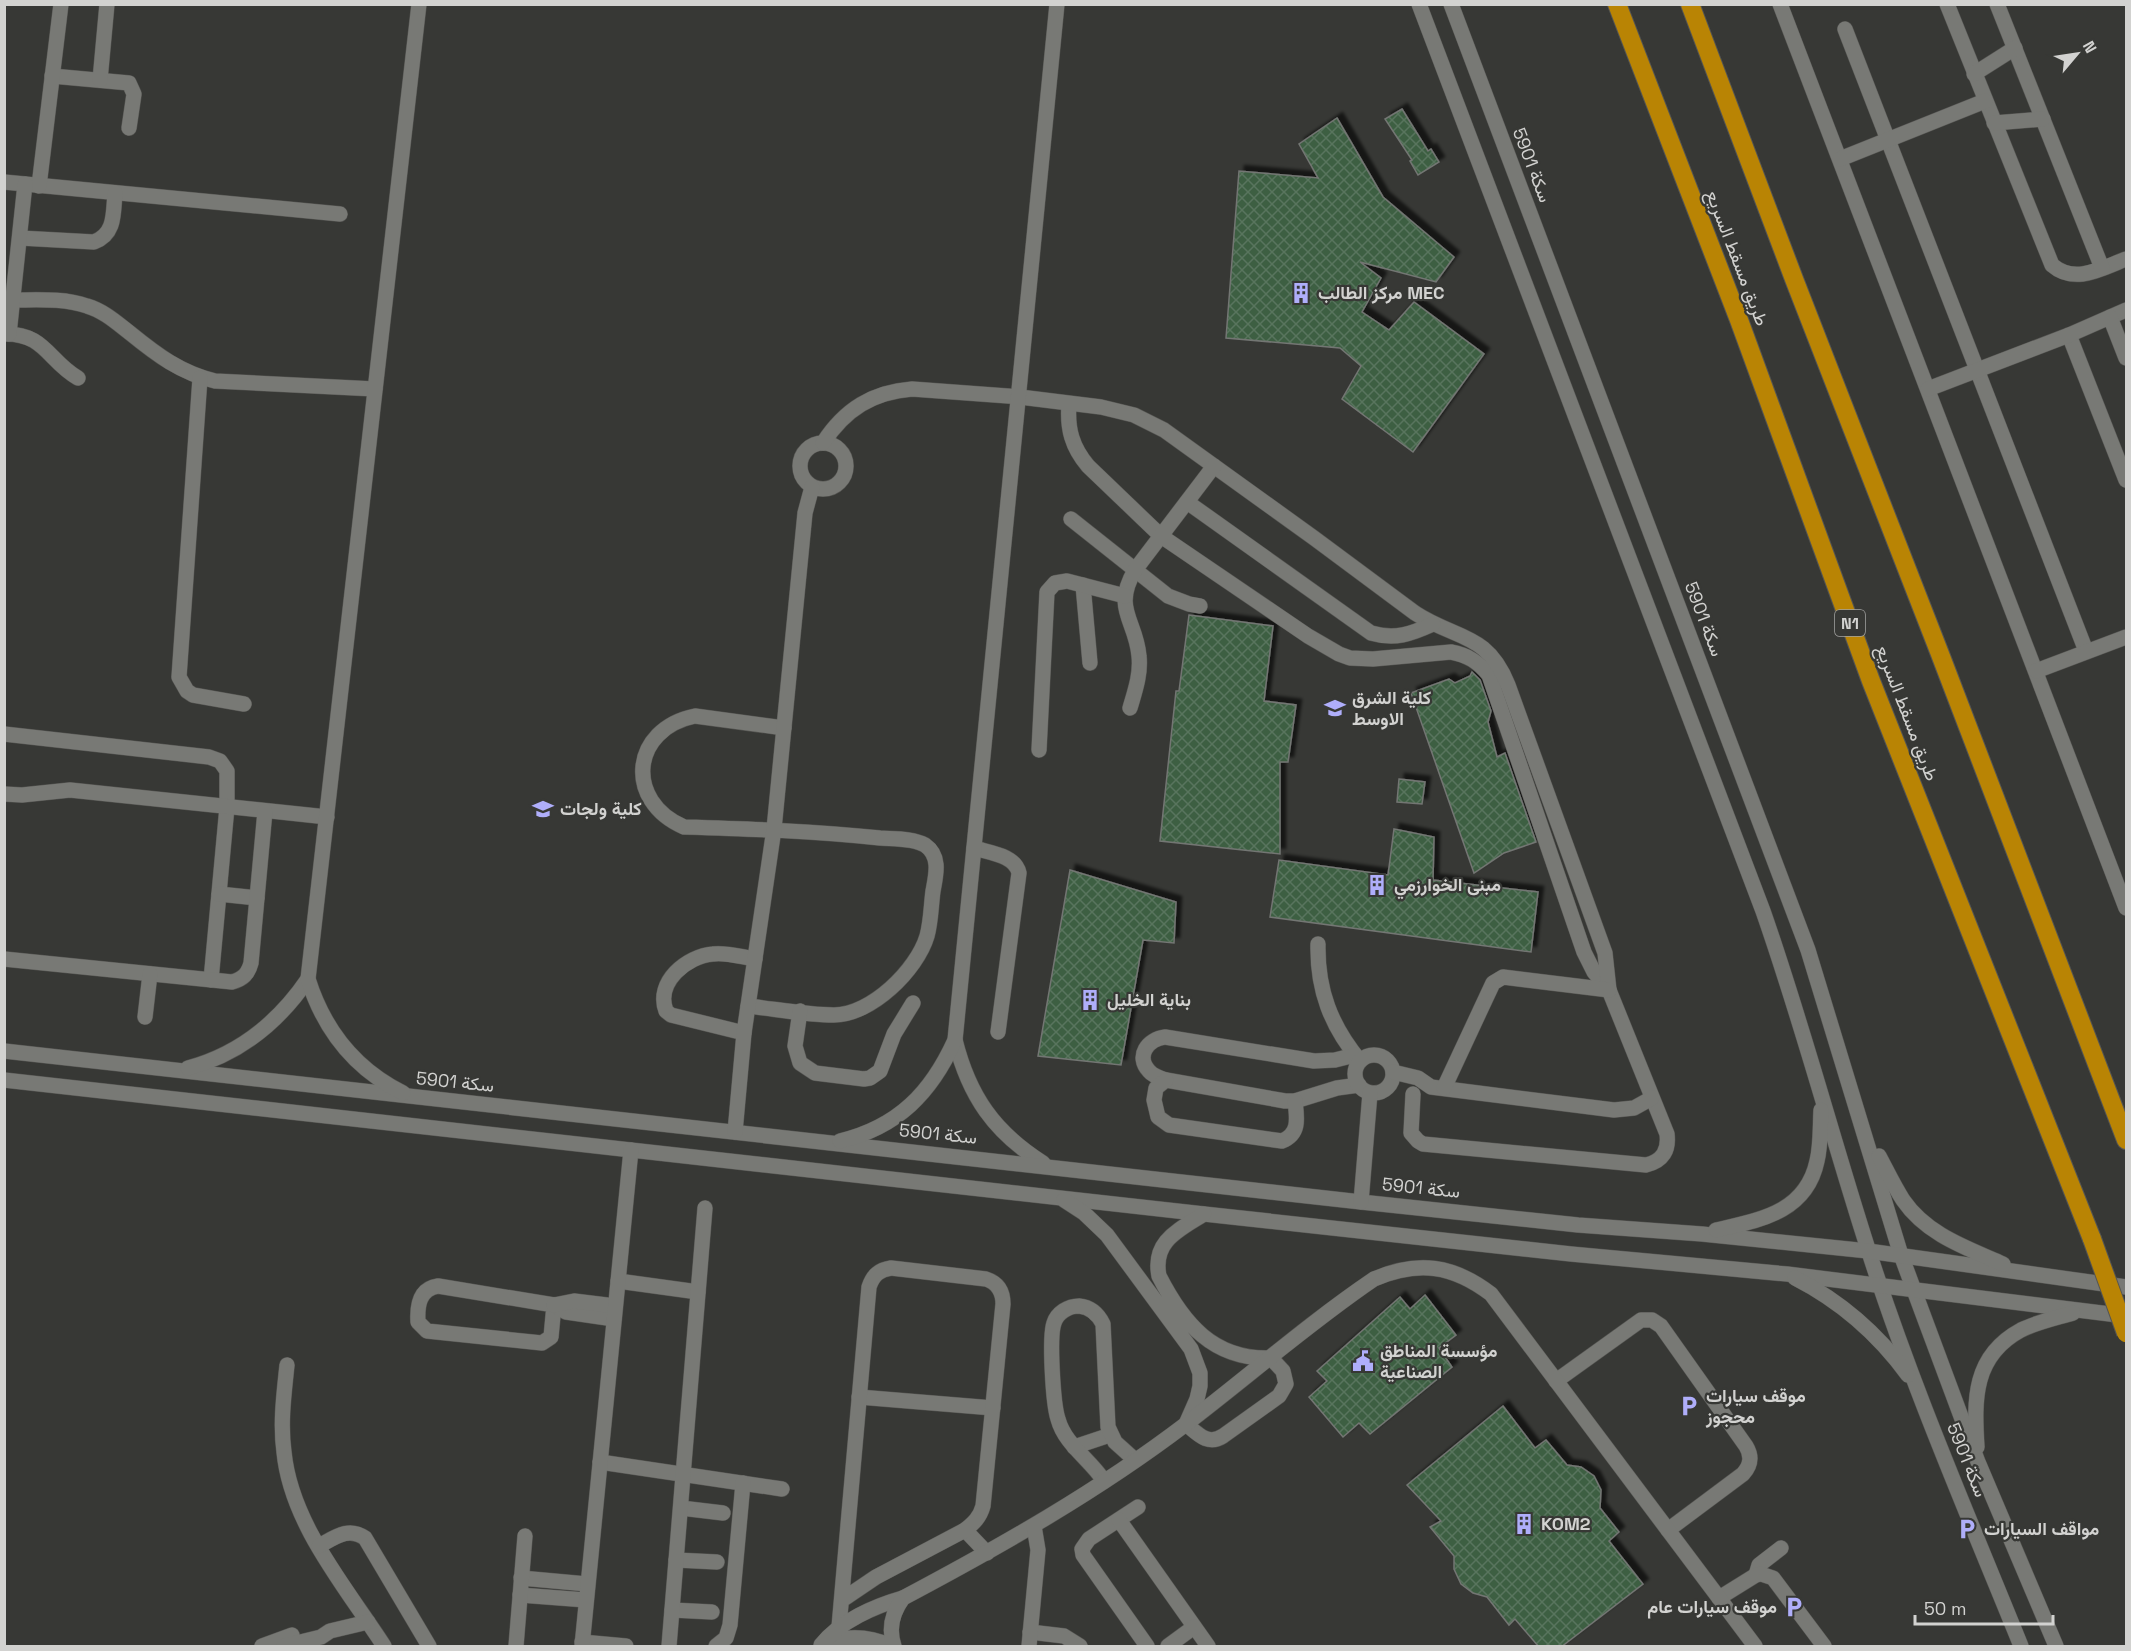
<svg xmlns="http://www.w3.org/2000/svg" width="2131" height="1651" font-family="'Space Grotesk',Vazirmatn,sans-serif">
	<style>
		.building { fill: url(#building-cross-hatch); stroke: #737673; stroke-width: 1.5; filter: url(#shadow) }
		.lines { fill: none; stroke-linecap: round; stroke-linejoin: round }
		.minor-casing { stroke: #555552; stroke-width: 16 }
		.highway-casing { stroke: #555552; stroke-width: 20 }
		.minor { stroke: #787975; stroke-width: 15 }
		.highway { stroke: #b98404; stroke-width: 18 }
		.highway-bridge-casing { stroke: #555552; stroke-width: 20; stroke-linecap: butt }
		.highway-bridge { stroke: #b98404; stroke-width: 18 }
		.labels { text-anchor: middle; stroke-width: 4.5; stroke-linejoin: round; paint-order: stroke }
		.shield { fill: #373835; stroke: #a4a4a2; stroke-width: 1.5 }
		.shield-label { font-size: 16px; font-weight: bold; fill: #d2d2d0 }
		.street-label { font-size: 18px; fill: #d2d2d0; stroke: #373835 }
		.poi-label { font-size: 18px; font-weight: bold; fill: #d2d2d0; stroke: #373835; text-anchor: start }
	</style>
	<defs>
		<pattern id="building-cross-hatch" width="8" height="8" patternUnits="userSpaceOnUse" patternTransform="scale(1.5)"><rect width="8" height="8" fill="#3e5f43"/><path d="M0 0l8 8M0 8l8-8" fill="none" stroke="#59755d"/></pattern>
		<filter id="shadow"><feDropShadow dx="5.5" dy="-5.5" stdDeviation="1.5" flood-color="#0009"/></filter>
	</defs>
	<rect width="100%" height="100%" fill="#373835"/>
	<!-- building -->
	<g class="building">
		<polygon points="1402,109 1428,151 1431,149 1439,162 1418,175 1410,161 1412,160 1385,119"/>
		<polygon points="1337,118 1383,197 1454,257 1436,282 1360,262 1381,278 1362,312 1389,330 1414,302 1484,354 1413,452 1342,399 1361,366 1340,348 1226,338 1239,171 1318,178 1299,144"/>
		<polygon points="1189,615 1273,626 1264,701 1296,705 1288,762 1280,762 1280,854 1160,841 1176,691 1179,691"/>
		<polygon points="1472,672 1480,680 1491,711 1488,722 1497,757 1505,753 1536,842 1504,853 1474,873 1411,693 1449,679 1455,683 1470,676"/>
		<polygon points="1399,779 1425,782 1422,804 1397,802"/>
		<polygon points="1394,829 1434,837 1433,880 1538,892 1531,952 1270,917 1279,860 1388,875"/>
		<polygon points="1070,870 1176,902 1174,943 1143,940 1121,1065 1038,1056"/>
		<polygon points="1425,1295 1456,1335 1439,1348 1452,1367 1370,1434 1359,1423 1343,1437 1309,1397 1327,1381 1317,1371 1400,1297 1410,1309"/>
		<polygon points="1503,1406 1535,1448 1546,1440 1567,1465 1581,1467 1594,1476 1601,1490 1600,1508 1619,1532 1609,1541 1643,1584 1561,1647 1539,1647 1515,1619 1509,1625 1487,1597 1473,1593 1461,1584 1454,1569 1454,1556 1430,1527 1441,1521 1407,1485"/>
	</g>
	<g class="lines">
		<defs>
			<g id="minor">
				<path d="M1419 4 1763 911C1802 1022 1832 1137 1868 1249 1911 1384 1968 1515 2021 1646"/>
				<polyline points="1451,4 1808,950 1901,1255 1921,1309 1978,1462 2056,1646"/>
				<polyline points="1780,4 2126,908"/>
				<path d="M1947 4 2052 265C2075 285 2102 268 2126 259"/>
				<polyline points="1997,4 2102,268"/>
				<polyline points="1845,29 2086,651"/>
				<polyline points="1974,74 2015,48"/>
				<polyline points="52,76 129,83 134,94 129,128"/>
				<polyline points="100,80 107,4"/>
				<polyline points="1994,123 2043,119"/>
				<polyline points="1840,159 1985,101"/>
				<polyline points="4,182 340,214"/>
				<polyline points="39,186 61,4"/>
				<path d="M20 238 94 242C116 234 113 212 115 193"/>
				<path d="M13 300C37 300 64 298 87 306 104 311 117 323 130 333 157 355 181 373 215 381L375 389"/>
				<polyline points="2110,317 2126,310"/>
				<path d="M4 334C45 333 48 361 78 378"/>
				<polyline points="9,334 25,184"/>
				<polyline points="2069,335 2126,480"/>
				<polyline points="200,378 179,677 187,691 193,695 244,704"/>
				<polyline points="1928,389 2069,335 2110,317 2126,358"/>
				<path d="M1069 404C1067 429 1072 447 1088 466L1161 536 1308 636 1339 654 1350 658 1373 659 1451 652C1468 655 1478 662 1489 675L1584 952 1594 972 1609 990 1667 1134C1669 1150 1663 1161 1646 1165L1423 1144 1418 1141 1411 1133 1413 1094"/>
				<circle cx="823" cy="466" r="23"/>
				<path d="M823 443C845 409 873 392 912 389L1020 397 1101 407 1134 415 1164 430 1314 538 1415 613C1456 640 1487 632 1508 685L1605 953 1609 990"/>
				<path d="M1187 502 1371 633C1395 640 1411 634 1433 624"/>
				<polyline points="1071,519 1168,596 1189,604 1200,606"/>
				<polyline points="1083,585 1090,663"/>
				<polyline points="2036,671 2126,637"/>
				<path d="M1130 708C1135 691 1141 674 1139 656 1136 620 1112 609 1135 570L1214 466"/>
				<polyline points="4,734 209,757 220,761 227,771 227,807 211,980"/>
				<polyline points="1039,750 1047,592 1055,583 1067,581 1125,596"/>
				<polyline points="4,794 22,795 70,790 327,817"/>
				<path d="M974 848C990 853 1015 855 1019 873L998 1032"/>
				<polyline points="219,894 257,898"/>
				<path d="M1318 944C1317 990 1331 1026 1360 1061"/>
				<path d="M4 959 232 982C243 979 248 974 251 963L265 811"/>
				<path d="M748 1006C776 1009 806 1015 834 1015 871 1015 917 970 927 936 931 922 931 906 933 891 936 875 941 856 925 845 913 838 893 839 880 838 815 831 750 829 684 827 624 801 631 729 695 716L784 728"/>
				<polyline points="800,1011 795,1046 800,1063 815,1073 864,1079 870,1078 880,1071 894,1034 913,1003"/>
				<polyline points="145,1017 150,974"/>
				<path d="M744 1033 671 1015 666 1011C655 982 687 956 713 954 726 952 741 957 755 959"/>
				<path d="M955 1040C969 1096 994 1132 1043 1163"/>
				<polyline points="4,1051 1361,1202 1578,1225 1702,1234 1868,1251 2126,1287"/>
				<path d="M1355 1055 1335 1060 1314 1061 1165 1037C1148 1039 1135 1056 1149 1071 1153 1076 1160 1078 1166 1080L1285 1101H1295L1337 1088 1359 1085"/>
				<circle cx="1374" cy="1074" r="19"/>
				<path d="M188 1068C240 1054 278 1023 308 979"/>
				<polyline points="1393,1072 1418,1078 1431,1087 1614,1110 1634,1108 1652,1098"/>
				<polyline points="4,1080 1204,1214 1571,1254 1787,1274 2126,1316"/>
				<path d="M1166 1080 1156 1088 1154 1100 1158 1117 1169 1125 1282 1141C1300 1134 1297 1118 1295 1101"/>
				<polyline points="1444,1088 1493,983 1503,977 1609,990"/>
				<path d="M403 1093C355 1069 324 1030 308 979L419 4"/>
				<polyline points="735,1132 744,1033 774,829 805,513 812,487"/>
				<path d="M840 1141C898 1127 931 1093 955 1040L1057 4"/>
				<path d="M1879 1156C1887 1171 1894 1186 1903 1200 1927 1235 1967 1248 2003 1264"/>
				<path d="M1064 1200 1084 1213 1107 1235 1191 1349 1200 1373V1386L1197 1399 1186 1424C1198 1434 1208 1446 1223 1436L1279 1396 1286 1384 1283 1371 1271 1358C1213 1360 1183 1323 1159 1276 1152 1241 1179 1230 1204 1214"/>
				<polyline points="1361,1202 1370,1093"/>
				<path d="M1716 1230C1759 1220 1806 1213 1817 1161 1821 1145 1820 1127 1821 1110"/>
				<path d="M1795 1278C1840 1301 1878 1334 1908 1375"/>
				<polyline points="618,1281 698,1292"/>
				<path d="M438 1286 554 1305 551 1337 542 1343 427 1331 418 1322C417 1306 419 1289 438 1286Z"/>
				<polyline points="554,1305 566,1312 614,1319"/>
				<polyline points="554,1305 574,1301 615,1306"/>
				<path d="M287 1365C284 1394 280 1423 284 1452 291 1524 346 1587 384 1646"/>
				<path d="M1556 1381 1641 1320H1652L1661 1326 1746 1446C1752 1456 1751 1465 1743 1474L1668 1530"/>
				<polyline points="859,1397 993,1408"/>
				<polyline points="1074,1447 1110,1435"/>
				<path d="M1977 1447C1974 1399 1973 1356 2021 1330 2037 1322 2056 1318 2073 1313"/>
				<polyline points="600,1462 782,1489"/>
				<path d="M1104 1481C1090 1459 1065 1445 1058 1419 1053 1404 1049 1337 1054 1323 1057 1313 1068 1306 1079 1306 1090 1307 1098 1314 1103 1324L1108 1427 1115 1442 1135 1460"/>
				<polyline points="1138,1507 1089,1539 1082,1549 1083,1555 1147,1646"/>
				<polyline points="681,1508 723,1513"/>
				<polyline points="1119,1520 1208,1646"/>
				<polyline points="965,1530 987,1553"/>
				<path d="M319 1546C334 1538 348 1526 365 1538L429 1646"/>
				<polyline points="676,1560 717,1562"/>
				<polyline points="1756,1575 1759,1565 1781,1548"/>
				<polyline points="521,1578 587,1584"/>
				<polyline points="520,1595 586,1600"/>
				<polyline points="1719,1598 1756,1575 1761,1574 1773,1578 1824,1646"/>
				<polyline points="672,1610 712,1612"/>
				<path d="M839 1627 869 1287C873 1275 879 1270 891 1268L986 1279C998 1283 1003 1292 1003 1304L983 1506C980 1517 974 1523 965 1530L876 1577 842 1600"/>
				<polyline points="1030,1632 1064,1636 1080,1646"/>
				<polyline points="582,1642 626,1646"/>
				<path d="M823 1644C846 1635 869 1636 891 1646"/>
				<path d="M821 1645C840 1621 875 1606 903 1598"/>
				<polyline points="262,1646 292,1635"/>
				<polyline points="284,1646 321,1637 330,1631 368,1622"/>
				<polyline points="516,1646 525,1536"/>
				<polyline points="582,1646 631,1150"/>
				<polyline points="669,1646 705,1208"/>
				<polyline points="716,1646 726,1638 730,1625 743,1483"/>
				<path d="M894 1646C888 1628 892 1613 903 1598 1001 1546 1098 1491 1186 1424 1249 1376 1309 1323 1374 1279 1418 1260 1453 1265 1491 1294L1755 1646"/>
				<polyline points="1029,1646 1038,1550 1034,1526"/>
				<polyline points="1168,1646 1194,1627"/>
			</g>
			<g id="highway">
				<polyline points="1617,4 1739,320 1871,681 2092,1239"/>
				<polyline points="1690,4 1794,279 1940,654 2126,1140"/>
			</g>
		</defs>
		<!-- minor casing -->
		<use href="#minor" class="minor-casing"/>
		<!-- highway casing -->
		<use href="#highway" class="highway-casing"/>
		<!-- minor -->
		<use href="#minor" class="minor"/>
		<!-- highway -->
		<use href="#highway" class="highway"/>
		<defs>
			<polyline id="highway-bridge" points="2092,1239 2126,1333"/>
		</defs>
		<!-- highway-bridge casing -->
		<use href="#highway-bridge" class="highway-bridge-casing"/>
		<!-- highway-bridge -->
		<use href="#highway-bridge" class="highway-bridge"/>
	</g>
	<!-- icons -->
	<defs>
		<symbol id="building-bare" viewBox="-9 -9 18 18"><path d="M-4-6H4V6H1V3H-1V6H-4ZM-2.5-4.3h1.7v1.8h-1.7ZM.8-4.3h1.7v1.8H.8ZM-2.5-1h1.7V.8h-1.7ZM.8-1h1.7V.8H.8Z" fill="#afaefa" stroke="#373835" stroke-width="2.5" paint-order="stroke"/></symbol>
		<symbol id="university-bare" viewBox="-9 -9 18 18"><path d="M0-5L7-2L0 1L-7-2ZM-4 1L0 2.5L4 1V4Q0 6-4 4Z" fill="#afaefa" stroke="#373835" stroke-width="2.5" paint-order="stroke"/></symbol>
		<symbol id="civic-bare" viewBox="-9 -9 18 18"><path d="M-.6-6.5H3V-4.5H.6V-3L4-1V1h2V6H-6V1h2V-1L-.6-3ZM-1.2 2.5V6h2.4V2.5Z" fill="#afaefa" stroke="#373835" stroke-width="2.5" paint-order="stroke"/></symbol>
		<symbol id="parking-bare" viewBox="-9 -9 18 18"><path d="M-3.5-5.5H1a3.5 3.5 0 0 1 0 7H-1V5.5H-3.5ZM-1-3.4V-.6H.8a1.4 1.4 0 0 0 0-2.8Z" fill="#afaefa" stroke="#373835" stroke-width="2.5" paint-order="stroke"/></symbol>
	</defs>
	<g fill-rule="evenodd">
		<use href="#building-bare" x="1286" y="278" width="30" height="30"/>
		<use href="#university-bare" x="1320" y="693" width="30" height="30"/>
		<use href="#university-bare" x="528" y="794" width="30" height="30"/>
		<use href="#building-bare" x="1362" y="870" width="30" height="30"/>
		<use href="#building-bare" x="1075" y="985" width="30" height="30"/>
		<use href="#civic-bare" x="1348" y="1346" width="30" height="30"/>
		<use href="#parking-bare" x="1674" y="1391" width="30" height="30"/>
		<use href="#building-bare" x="1509" y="1509" width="30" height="30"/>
		<use href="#parking-bare" x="1952" y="1514" width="30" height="30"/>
		<use href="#parking-bare" x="1779" y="1592" width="30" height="30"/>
	</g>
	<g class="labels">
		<!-- shield labels -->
		<rect class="shield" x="1835" y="610" width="30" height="26" rx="4.5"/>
		<g class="shield-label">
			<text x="1850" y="629">N1</text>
		</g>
		<!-- street labels -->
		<g class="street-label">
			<text transform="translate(1532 165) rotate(69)" y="6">سكة 5901</text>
			<text transform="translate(1737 258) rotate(69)" y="6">طريق مسقط السريع</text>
			<text transform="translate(1704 619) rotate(69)" y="6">سكة 5901</text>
			<text transform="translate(1907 713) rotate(69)" y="6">طريق مسقط السريع</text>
			<text transform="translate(455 1082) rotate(6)" y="6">سكة 5901</text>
			<text transform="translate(938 1134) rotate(6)" y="6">سكة 5901</text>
			<text transform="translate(1421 1188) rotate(6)" y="6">سكة 5901</text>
			<text transform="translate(1967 1460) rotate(68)" y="6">سكة 5901</text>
		</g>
		<!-- poi labels -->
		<g class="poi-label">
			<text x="1318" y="299">مركز الطالب MEC</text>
			<text x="1352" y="704">كلية الشرق<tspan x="1352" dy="21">الاوسط</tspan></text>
			<text x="560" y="815">كلية ولجات</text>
			<text x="1394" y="891">مبنى الخوارزمي</text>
			<text x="1107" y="1006">بناية الخليل</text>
			<text x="1380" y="1357">مؤسسة المناطق<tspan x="1380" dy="21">الصناعية</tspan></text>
			<text x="1706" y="1402">موقف سيارات<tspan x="1706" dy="21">محجوز</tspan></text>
			<text x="1541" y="1530">KOM2</text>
			<text x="1984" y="1535">مواقف السيارات</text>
			<text x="1777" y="1613" text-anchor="end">موقف سيارات عام</text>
		</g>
	</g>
	<!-- border -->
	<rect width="2131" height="1651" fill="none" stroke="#d2d2d0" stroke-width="12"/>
	<!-- north arrow -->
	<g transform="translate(2077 54) rotate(61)" stroke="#373835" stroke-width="4.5" paint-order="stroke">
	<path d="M0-4.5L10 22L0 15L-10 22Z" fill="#d2d2d0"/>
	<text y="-9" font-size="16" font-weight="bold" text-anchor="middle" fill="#d2d2d0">N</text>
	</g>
	<!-- scale -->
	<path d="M1915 1615v9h138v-9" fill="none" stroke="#d2d2d0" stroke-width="3"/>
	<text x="1924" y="1615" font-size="18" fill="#d2d2d0" stroke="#373835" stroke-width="4.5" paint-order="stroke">50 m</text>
</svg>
